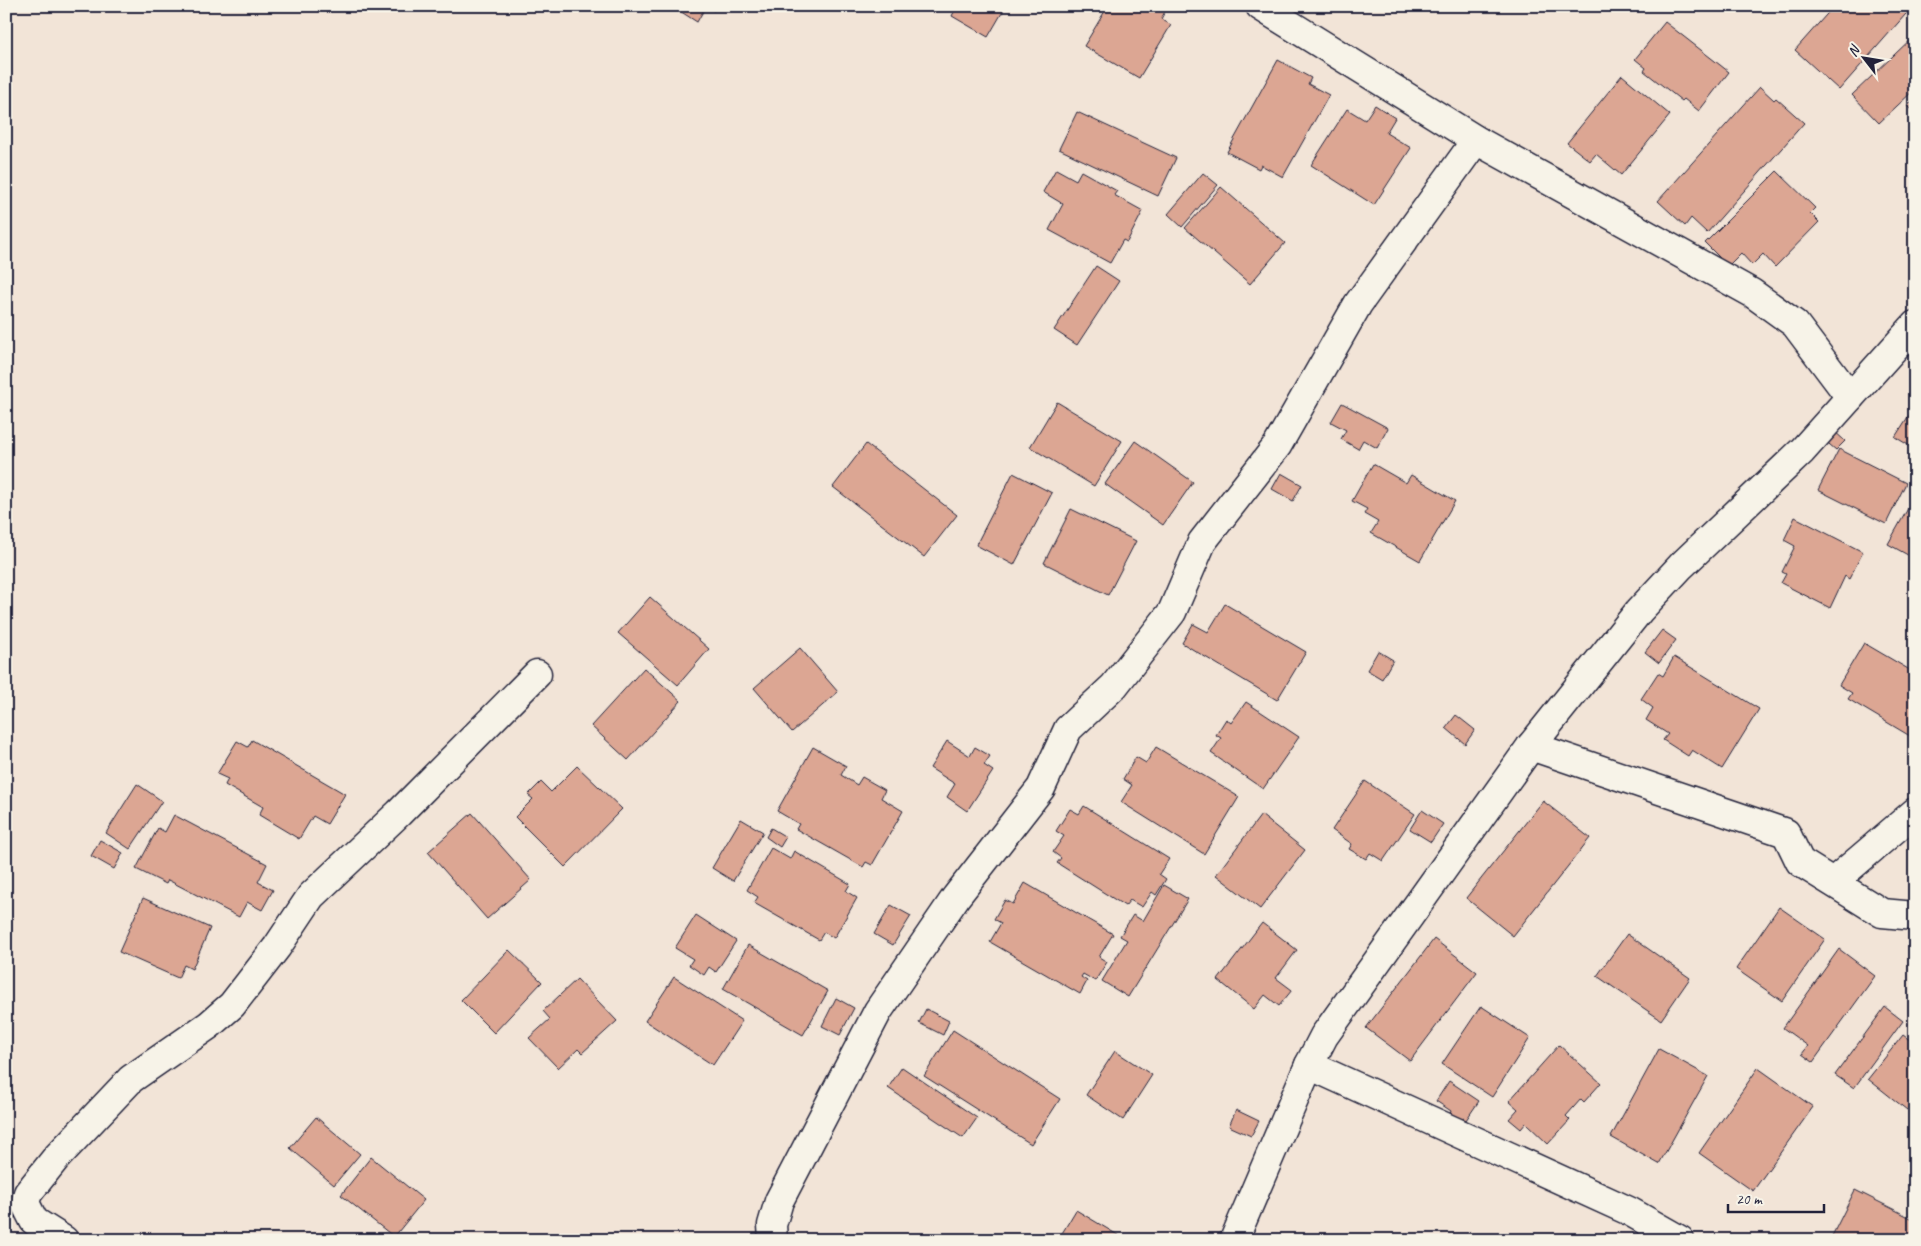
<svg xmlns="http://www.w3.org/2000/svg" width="1921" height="1246" font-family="Caveat,sans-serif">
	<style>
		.building { fill: #dca693; stroke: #22223b }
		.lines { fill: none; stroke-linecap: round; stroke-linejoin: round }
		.minor-casing { stroke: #22223b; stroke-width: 31 }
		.minor { stroke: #f7f3e8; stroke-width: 28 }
	</style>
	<rect width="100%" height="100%" fill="#f2e4d7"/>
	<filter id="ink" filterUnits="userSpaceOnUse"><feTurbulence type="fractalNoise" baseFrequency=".02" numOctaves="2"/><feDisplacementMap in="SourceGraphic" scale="10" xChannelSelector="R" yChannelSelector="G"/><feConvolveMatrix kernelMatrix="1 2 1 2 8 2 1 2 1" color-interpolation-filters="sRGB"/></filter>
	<g filter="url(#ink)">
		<!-- building -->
		<g class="building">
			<polygon points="672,6 717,6 714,11 706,6 697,22"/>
			<polygon points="957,6 1006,6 988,37 952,16"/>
			<polygon points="1108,6 1139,6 1146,11 1149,6 1168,6 1161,19 1171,25 1139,78 1084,46"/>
			<polygon points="1834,6 1913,6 1839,90 1795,50"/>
			<polygon points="1665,22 1729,72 1699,111 1684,99 1682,101 1644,71 1646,68 1635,59"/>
			<polygon points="1915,35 1915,89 1879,123 1852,95"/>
			<polygon points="1278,60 1311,78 1308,84 1329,95 1283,177 1261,165 1259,169 1227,152"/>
			<polygon points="1622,75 1670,115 1621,175 1596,154 1590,161 1567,143"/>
			<polygon points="1760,87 1774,100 1776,98 1804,123 1707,233 1691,218 1685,226 1658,201"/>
			<polygon points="1915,98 1915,114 1907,106"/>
			<polygon points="1375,105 1395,118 1386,133 1411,148 1374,205 1311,165 1347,109 1365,120"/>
			<polygon points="1077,112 1176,158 1158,196 1059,149"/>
			<polygon points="1056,169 1076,180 1081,171 1117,191 1114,195 1143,211 1127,242 1123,240 1110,263 1049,230 1063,204 1043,192"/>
			<polygon points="1777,171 1815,208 1810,213 1819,222 1775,267 1763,254 1752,265 1741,253 1728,266 1705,243"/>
			<polygon points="1203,173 1218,185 1182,227 1168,214"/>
			<polygon points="1221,187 1285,243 1250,284 1185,228"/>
			<polygon points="1096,266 1119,281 1077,345 1054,330"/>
			<polygon points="1057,402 1122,441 1094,486 1030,447"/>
			<polygon points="1342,403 1388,428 1377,448 1363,440 1358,449 1341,439 1346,430 1331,422"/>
			<polygon points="1915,406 1915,449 1895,437"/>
			<polygon points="1832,429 1845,441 1836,450 1823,439"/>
			<polygon points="1135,441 1193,482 1163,525 1105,484"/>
			<polygon points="866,444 957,515 924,557 833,487"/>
			<polygon points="1839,449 1906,483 1886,524 1818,490"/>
			<polygon points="1373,464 1406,483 1411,475 1455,501 1420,561 1371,533 1378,522 1364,514 1367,509 1352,501"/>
			<polygon points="1013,473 1052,493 1014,565 976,545"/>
			<polygon points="1281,473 1302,485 1293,501 1272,489"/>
			<polygon points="1915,496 1915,559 1888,544"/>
			<polygon points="1071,509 1136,541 1108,595 1044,563"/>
			<polygon points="1795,517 1863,552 1849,579 1845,576 1830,608 1781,583 1786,574 1782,572 1795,546 1784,540"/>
			<polygon points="650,597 709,649 678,685 618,633"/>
			<polygon points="1225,604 1306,652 1277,700 1182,643 1193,624 1208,632"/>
			<polygon points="1662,630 1676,640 1659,663 1645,652"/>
			<polygon points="1864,643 1915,673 1915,739 1848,699 1852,693 1839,685"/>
			<polygon points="800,648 838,692 792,732 754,688"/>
			<polygon points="1378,651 1393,660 1382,679 1367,670"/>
			<polygon points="1674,657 1759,709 1722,769 1692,750 1688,756 1663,740 1668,734 1646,720 1653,708 1641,699 1658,673 1663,676"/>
			<polygon points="644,668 681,701 628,760 591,726"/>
			<polygon points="1246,702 1299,737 1263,789 1211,753 1221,738 1216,735 1226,719 1231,723"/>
			<polygon points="1456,715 1475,730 1465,744 1446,728"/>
			<polygon points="252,740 345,794 327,824 313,816 299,839 259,815 263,807 225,785 228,779 217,774 237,741 248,747"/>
			<polygon points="947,741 970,756 975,747 990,756 984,765 993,771 967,811 947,797 955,784 930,768"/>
			<polygon points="813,747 846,766 841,775 857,785 862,777 885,790 881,798 903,811 872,865 866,862 863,867 796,829 799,824 777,811"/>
			<polygon points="1156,747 1239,797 1204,854 1121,802 1132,785 1123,779 1136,757 1146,763"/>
			<polygon points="577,766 622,809 565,867 515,817 533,799 528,795 541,782 551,792"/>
			<polygon points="1365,781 1415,814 1383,861 1370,853 1366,859 1349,849 1352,844 1332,830"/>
			<polygon points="137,784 162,801 130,849 106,833"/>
			<polygon points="1543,801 1590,838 1513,936 1466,898"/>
			<polygon points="1084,806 1169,859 1159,874 1166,879 1156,895 1152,892 1142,907 1130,900 1125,906 1057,863 1061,858 1053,852 1064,836 1056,831 1070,809 1079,814"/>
			<polygon points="1422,810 1443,824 1431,842 1410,829"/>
			<polygon points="472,813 531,880 487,919 428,852"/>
			<polygon points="174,815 267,864 258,882 273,890 262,910 247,902 239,917 168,880 166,884 136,869 158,828 165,832"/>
			<polygon points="1261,815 1305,850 1260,909 1216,875"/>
			<polygon points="741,819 763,832 733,881 712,868"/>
			<polygon points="771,828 786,837 780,847 766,837"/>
			<polygon points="100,840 123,853 114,869 91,856"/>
			<polygon points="771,848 790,859 794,851 850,884 846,891 857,898 834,938 824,932 819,940 754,903 758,897 747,890"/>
			<polygon points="1025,883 1113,934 1099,957 1107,962 1095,981 1083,974 1081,977 1087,981 1080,994 990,942 1001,923 994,919 1005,900 1013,904"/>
			<polygon points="1164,885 1188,899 1128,997 1102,981 1127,940 1120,936 1133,915 1143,921"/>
			<polygon points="143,898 210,928 192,969 184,965 178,978 119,952"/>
			<polygon points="891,905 911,916 893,945 874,934"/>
			<polygon points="1779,907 1825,939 1782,1001 1736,969"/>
			<polygon points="696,915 736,941 716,972 709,967 704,975 689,965 693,959 675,948"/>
			<polygon points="1262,923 1297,950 1276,978 1292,990 1279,1006 1265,995 1254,1009 1218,980"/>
			<polygon points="1627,934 1690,978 1661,1020 1597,976"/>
			<polygon points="1434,939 1477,972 1410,1061 1366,1028"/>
			<polygon points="748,945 828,991 803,1035 723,989"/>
			<polygon points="1839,949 1875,976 1813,1062 1802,1054 1808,1046 1783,1028"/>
			<polygon points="509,950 542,982 494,1033 461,1000"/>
			<polygon points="674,977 742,1021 713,1065 645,1021"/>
			<polygon points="577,979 617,1021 582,1053 578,1049 558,1068 529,1038 550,1019 543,1011"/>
			<polygon points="836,998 854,1008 840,1035 822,1026"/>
			<polygon points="1481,1006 1530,1038 1492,1097 1442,1064"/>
			<polygon points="1885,1007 1903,1021 1854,1088 1835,1075"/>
			<polygon points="926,1009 949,1021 943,1035 919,1023"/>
			<polygon points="953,1030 1060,1099 1031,1144 924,1076"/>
			<polygon points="1903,1035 1915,1044 1915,1100 1907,1110 1868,1079"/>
			<polygon points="1559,1045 1601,1083 1584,1102 1581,1099 1566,1116 1570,1120 1548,1144 1526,1123 1521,1129 1509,1119 1518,1109 1509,1101"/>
			<polygon points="1659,1049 1708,1076 1659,1164 1611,1137"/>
			<polygon points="1115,1051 1152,1075 1123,1120 1086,1095"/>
			<polygon points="902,1067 977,1118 963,1138 888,1088"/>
			<polygon points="1758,1068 1813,1107 1753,1191 1699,1153"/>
			<polygon points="1449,1081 1479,1101 1466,1120 1463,1118 1461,1121 1450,1114 1451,1111 1436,1101"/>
			<polygon points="1236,1110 1259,1121 1251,1136 1229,1126"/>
			<polygon points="316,1117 360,1154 334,1185 290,1148"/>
			<polygon points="371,1157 424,1200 394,1237 341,1195"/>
			<polygon points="1855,1190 1915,1220 1915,1226 1908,1240 1830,1240"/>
			<polygon points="1076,1210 1126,1240 1058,1240"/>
			<polygon points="1588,1234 1604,1240 1586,1240"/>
		</g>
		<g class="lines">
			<defs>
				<g id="minor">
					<polyline points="1260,6 1476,140 1752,293 1795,324 1850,397"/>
					<polyline points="1531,746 1786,833 1800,862 1882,913 1915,916"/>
					<polyline points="1833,882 1915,812"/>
					<polyline points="1309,1065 1629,1211 1680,1240"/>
					<polyline points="64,1240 34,1221 25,1203 28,1193 56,1158 131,1079 209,1025 232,1005 277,947 311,896 399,813 537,674"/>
					<polyline points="773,1240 772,1225 779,1201 878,1011 956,897 1041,788 1068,729 1114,686 1172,612 1202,542 1277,446 1358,304 1476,140"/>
					<polyline points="1234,1240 1309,1065 1324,1036 1531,746 1639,611 1681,566 1802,451 1915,325"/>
				</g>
			</defs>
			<!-- minor casing -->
			<use href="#minor" class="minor-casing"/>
			<!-- minor -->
			<use href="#minor" class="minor"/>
		</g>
	</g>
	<!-- margin -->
	<rect width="1921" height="1246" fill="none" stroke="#f7f3e8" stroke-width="25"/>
	<rect x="12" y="12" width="1896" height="1221" fill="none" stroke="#22223b" stroke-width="2" filter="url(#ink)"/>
	<!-- north arrow -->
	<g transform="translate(1864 58) rotate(301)" stroke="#f7f3e8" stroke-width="4" paint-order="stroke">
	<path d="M0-4L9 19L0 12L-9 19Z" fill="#22223b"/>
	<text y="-8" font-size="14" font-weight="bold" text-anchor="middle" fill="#22223b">N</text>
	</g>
	<!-- scale -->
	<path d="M1728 1204v8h96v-8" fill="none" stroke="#22223b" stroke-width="2.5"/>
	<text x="1736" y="1204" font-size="15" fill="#22223b" stroke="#f7f3e8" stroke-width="4" paint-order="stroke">20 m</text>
</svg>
